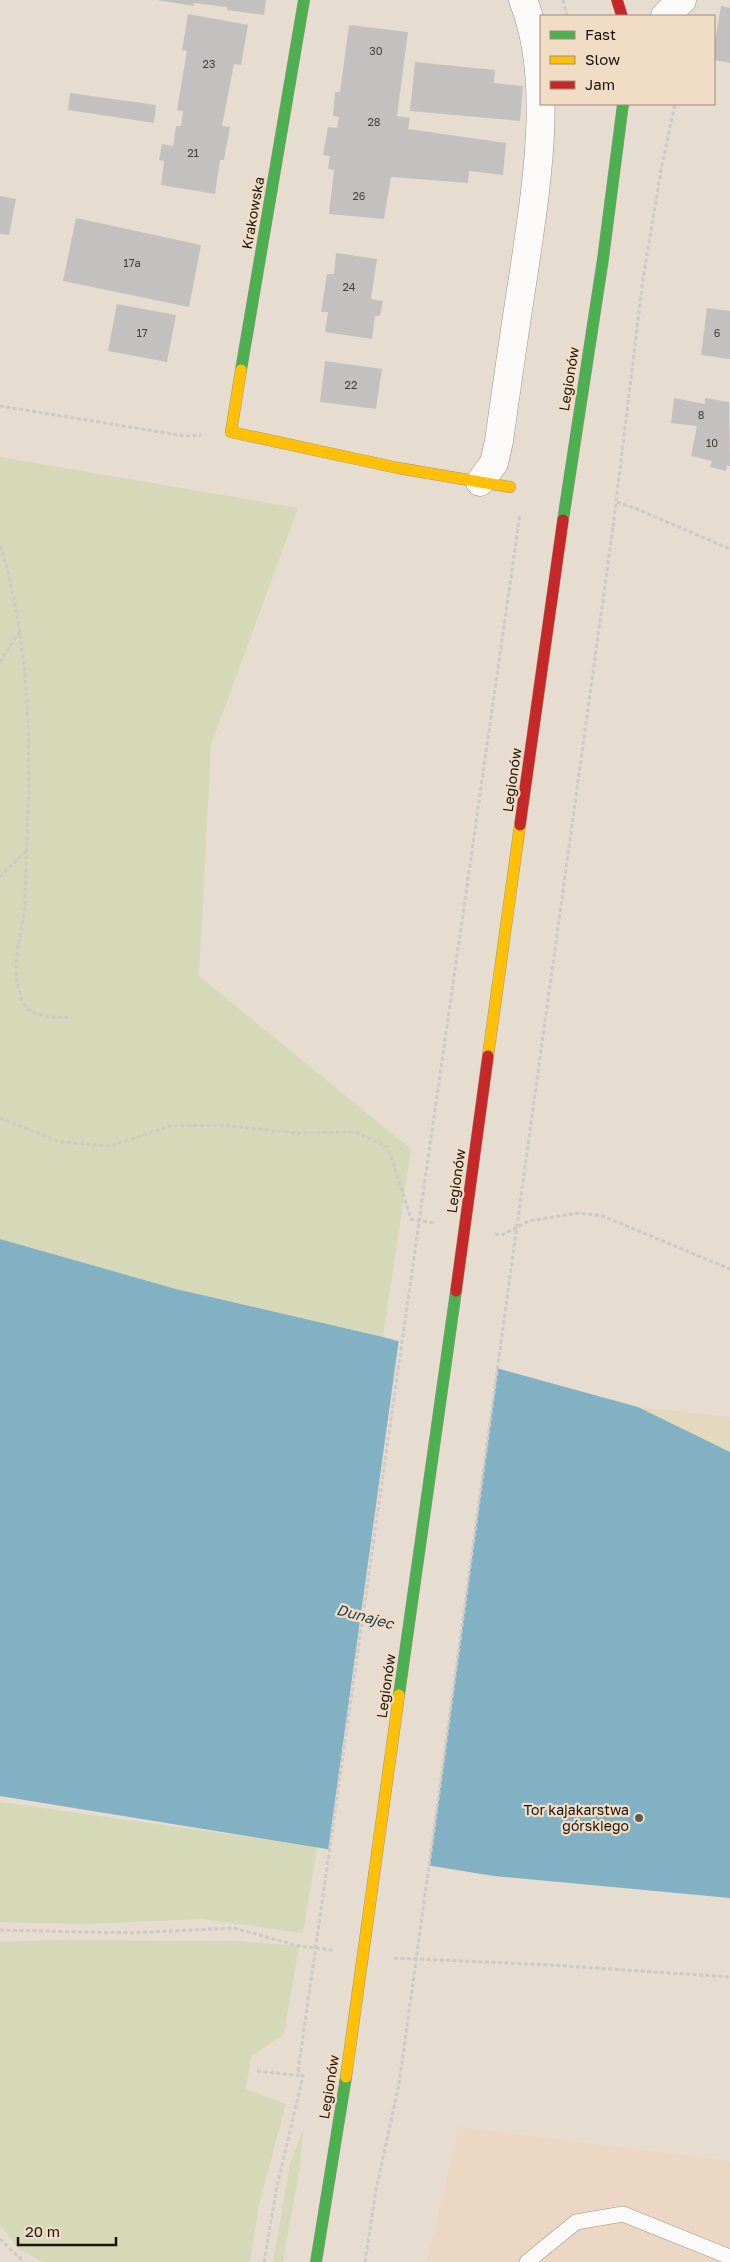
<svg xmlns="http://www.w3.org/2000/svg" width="730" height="2262" font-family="'Golos Text',sans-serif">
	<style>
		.built { fill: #ebd7c3 }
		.green { fill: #d5d9b8 }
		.sand { fill: #e3d9bf }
		.water { fill: #82b1c3 }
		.pier { fill: #e7dcd0 }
		.building { fill: #c5c0c0 }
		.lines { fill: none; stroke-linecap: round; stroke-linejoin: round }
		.lane-casing { stroke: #9d948b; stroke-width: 16 }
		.street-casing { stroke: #9d948b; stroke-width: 29 }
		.fast-casing { stroke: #9d948b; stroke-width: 12 }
		.slow-casing { stroke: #9d948b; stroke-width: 12 }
		.jam-casing { stroke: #9d948b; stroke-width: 12 }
		.path { stroke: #cdc9c7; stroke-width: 3; stroke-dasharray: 4 2.5; stroke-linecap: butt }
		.lane { stroke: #fbfaf8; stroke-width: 15 }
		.street { stroke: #fbfaf8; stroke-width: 28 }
		.fast { stroke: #4caf50; stroke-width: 11 }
		.slow { stroke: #ffc107; stroke-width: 11 }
		.jam { stroke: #c62828; stroke-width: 11 }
		.fast-bridge-casing { stroke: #9d948b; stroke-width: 12; stroke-linecap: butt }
		.slow-bridge-casing { stroke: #9d948b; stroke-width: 12; stroke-linecap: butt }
		.jam-bridge-casing { stroke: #9d948b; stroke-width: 12; stroke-linecap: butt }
		.path-bridge { stroke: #cdc9c7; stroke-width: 3; stroke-dasharray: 4 2.5; stroke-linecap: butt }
		.fast-bridge { stroke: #4caf50; stroke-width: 11 }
		.slow-bridge { stroke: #ffc107; stroke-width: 11 }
		.jam-bridge { stroke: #c62828; stroke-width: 11 }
		.poi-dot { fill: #625951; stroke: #f1dcc6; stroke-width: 2 }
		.labels { text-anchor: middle; stroke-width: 4.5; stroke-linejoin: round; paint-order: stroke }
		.number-label { font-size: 11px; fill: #453e39 }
		.street-label { font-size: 14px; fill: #1a130c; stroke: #f1dcc6 }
		.poi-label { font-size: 14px; fill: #1a130c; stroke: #f1dcc6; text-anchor: end }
		.water-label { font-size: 15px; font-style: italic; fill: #1d3f4d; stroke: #f1dcc6 }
	</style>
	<rect width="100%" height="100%" fill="#e7dcd0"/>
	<!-- built -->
	<polygon class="built" points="459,2127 730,2161 730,2262 427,2262"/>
	<!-- green -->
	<g class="green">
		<polygon points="0,457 298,508 211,745 199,976 411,1149 383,1337 176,1289 0,1239"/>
		<polygon points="0,1802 317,1847 303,1933 202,1919 84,1924 0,1922"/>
		<polygon points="55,1940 237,1941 299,1946 284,2034 251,2056 246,2089 286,2104 259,2204 250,2262 43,2262 19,2249 0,2226 0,1942"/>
		<polygon points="303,2130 300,2166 283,2262 273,2262 290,2164"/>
	</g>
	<!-- sand -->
	<polygon class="sand" points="638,1407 730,1417 730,1452"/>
	<!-- water -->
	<polygon class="water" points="0,1239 176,1289 383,1337 638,1407 730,1452 730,1898 494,1876 0,1796"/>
	<!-- pier -->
	<polygon class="pier" points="399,1339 498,1366 429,1868 328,1852"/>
	<!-- building -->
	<g class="building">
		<polygon points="157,0 266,0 264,15 227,10 227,7 194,3 194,6"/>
		<polygon points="721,6 730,8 730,63 714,60 714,47"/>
		<polygon points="188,14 248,25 241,65 234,64 222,126 230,127 224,160 220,160 215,194 161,185 164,161 159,160 162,144 173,146 176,126 181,126 183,111 177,110 187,51 182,50"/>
		<polygon points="349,25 408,32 397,116 410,118 408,129 506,143 503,175 469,171 468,183 391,177 384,219 329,214 334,170 328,169 330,156 323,155 328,127 337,128 339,117 333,116 335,92 340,92"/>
		<polygon points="415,62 495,70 494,83 523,86 520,121 410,111"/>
		<polygon points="70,93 156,105 154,123 68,110"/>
		<polygon points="0,196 16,199 9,235 0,234"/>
		<polygon points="76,218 201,245 189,307 63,281"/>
		<polygon points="336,253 377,259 371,299 383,301 380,316 375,316 372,339 325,332 328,312 321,312 327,274 334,274"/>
		<polygon points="117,304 176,315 167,362 108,351"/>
		<polygon points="707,308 730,311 730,359 701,355"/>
		<polygon points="325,361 382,369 376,409 320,402"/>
		<polygon points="674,398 705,404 705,398 729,402 730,466 727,465 726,471 710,467 712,461 691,456 697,426 671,423"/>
	</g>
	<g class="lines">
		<defs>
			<polyline id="lane" points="527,2262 576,2222 623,2214 730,2257"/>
			<g id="street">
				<polyline points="665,16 682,0"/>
				<path d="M480 482 494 463 499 441C507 384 515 328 524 271 536 188 555 79 523 0"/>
			</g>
			<g id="fast">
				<polyline points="241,370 304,0"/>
				<polyline points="563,520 603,259 623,104"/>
				<polyline points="316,2262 346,2077"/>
			</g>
			<polyline id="slow" points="241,370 231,432 398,468 510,487"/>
			<polyline id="jam" points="617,0 622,16"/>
		</defs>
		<!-- lane casing -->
		<use href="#lane" class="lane-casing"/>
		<!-- street casing -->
		<use href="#street" class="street-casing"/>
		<!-- fast casing -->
		<use href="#fast" class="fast-casing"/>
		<!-- slow casing -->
		<use href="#slow" class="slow-casing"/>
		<!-- jam casing -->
		<use href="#jam" class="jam-casing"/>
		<!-- path -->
		<g class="path">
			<polyline points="563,0 567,16"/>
			<polyline points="0,406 185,436 201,435"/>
			<polyline points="617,502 637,509 730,549"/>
			<polyline points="613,527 643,279 661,170 675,104"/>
			<path d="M0 546C7 563 10 582 14 600 35 700 28 801 25 902 23 939 7 965 23 1002 30 1018 56 1018 71 1017"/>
			<polyline points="0,662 20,631"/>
			<polyline points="0,877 26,851"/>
			<polyline points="0,1118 60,1142 110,1146 170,1126 224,1125 295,1133 355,1132 388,1147 411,1219 434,1223"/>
			<polyline points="495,1234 502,1235 529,1221 579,1213 603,1216 730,1269"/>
			<polyline points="0,1930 131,1933 234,1928 299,1946 333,1950"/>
			<polyline points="394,1958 551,1965 730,1977"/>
			<polyline points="257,2071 302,2076"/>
			<polyline points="0,2239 24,2262"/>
			<polyline points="264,2262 277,2186 303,2076 298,2071"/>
			<polyline points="365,2262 376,2190 399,2084"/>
		</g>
		<!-- lane -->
		<use href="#lane" class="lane"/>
		<!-- street -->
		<use href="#street" class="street"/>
		<!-- fast -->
		<use href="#fast" class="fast"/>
		<!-- slow -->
		<use href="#slow" class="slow"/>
		<!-- jam -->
		<use href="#jam" class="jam"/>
		<defs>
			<polyline id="fast-bridge" points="399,1695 456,1291"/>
			<g id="slow-bridge">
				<polyline points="488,1056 520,825"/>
				<polyline points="346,2077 399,1695"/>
			</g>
			<g id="jam-bridge">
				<polyline points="520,825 563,520"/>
				<polyline points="456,1291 488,1056"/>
			</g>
		</defs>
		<!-- fast-bridge casing -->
		<use href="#fast-bridge" class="fast-bridge-casing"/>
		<!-- slow-bridge casing -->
		<use href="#slow-bridge" class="slow-bridge-casing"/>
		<!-- jam-bridge casing -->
		<use href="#jam-bridge" class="jam-bridge-casing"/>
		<!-- path-bridge -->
		<g class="path-bridge">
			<polyline points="298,2071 520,514"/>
			<polyline points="399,2084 613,527"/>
		</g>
		<!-- fast-bridge -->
		<use href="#fast-bridge" class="fast-bridge"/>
		<!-- slow-bridge -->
		<use href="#slow-bridge" class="slow-bridge"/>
		<!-- jam-bridge -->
		<use href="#jam-bridge" class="jam-bridge"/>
	</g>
	<!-- markers -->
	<circle class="poi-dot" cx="639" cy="1818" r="5"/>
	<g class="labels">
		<!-- number labels -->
		<g class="number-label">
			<text x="376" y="55">30</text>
			<text x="209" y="68">23</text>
			<text x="374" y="126">28</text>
			<text x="193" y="157">21</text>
			<text x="359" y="200">26</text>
			<text x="132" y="267">17a</text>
			<text x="349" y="291">24</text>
			<text x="142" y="337">17</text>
			<text x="717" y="337">6</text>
			<text x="351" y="389">22</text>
			<text x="701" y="419">8</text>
			<text x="712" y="447">10</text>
		</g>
		<!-- street labels -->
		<g class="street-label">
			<text transform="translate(253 213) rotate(-80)" y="5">Krakowska</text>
			<text transform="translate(569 379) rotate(-81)" y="5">Legionów</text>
			<text transform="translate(512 780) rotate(-82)" y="5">Legionów</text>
			<text transform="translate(456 1181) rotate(-82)" y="5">Legionów</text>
			<text transform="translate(386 1686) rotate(-82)" y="5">Legionów</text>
			<text transform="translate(329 2087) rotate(-81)" y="5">Legionów</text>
		</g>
		<!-- poi labels -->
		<g class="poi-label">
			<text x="629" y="1815">Tor kajakarstwa<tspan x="629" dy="16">górskiego</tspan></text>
		</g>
		<!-- water labels -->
		<g class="water-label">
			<text transform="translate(365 1617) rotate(15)" y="5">Dunajec</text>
		</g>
	</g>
	<!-- legend -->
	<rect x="540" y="15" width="175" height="90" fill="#f1dcc6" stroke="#9b8c7c"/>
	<rect x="550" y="31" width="25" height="8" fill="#4caf50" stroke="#9b8c7c"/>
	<text x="585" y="40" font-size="15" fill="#1a130c">Fast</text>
	<rect x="550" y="56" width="25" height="8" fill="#ffc107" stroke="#9b8c7c"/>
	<text x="585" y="65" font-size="15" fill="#1a130c">Slow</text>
	<rect x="550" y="81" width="25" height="8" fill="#c62828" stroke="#9b8c7c"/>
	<text x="585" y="90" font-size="15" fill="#1a130c">Jam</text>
	<!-- scale -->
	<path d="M18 2237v8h98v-8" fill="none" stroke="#1a130c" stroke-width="2.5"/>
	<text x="25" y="2237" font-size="15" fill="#1a130c" stroke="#f1dcc6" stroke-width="4" paint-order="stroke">20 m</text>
</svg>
